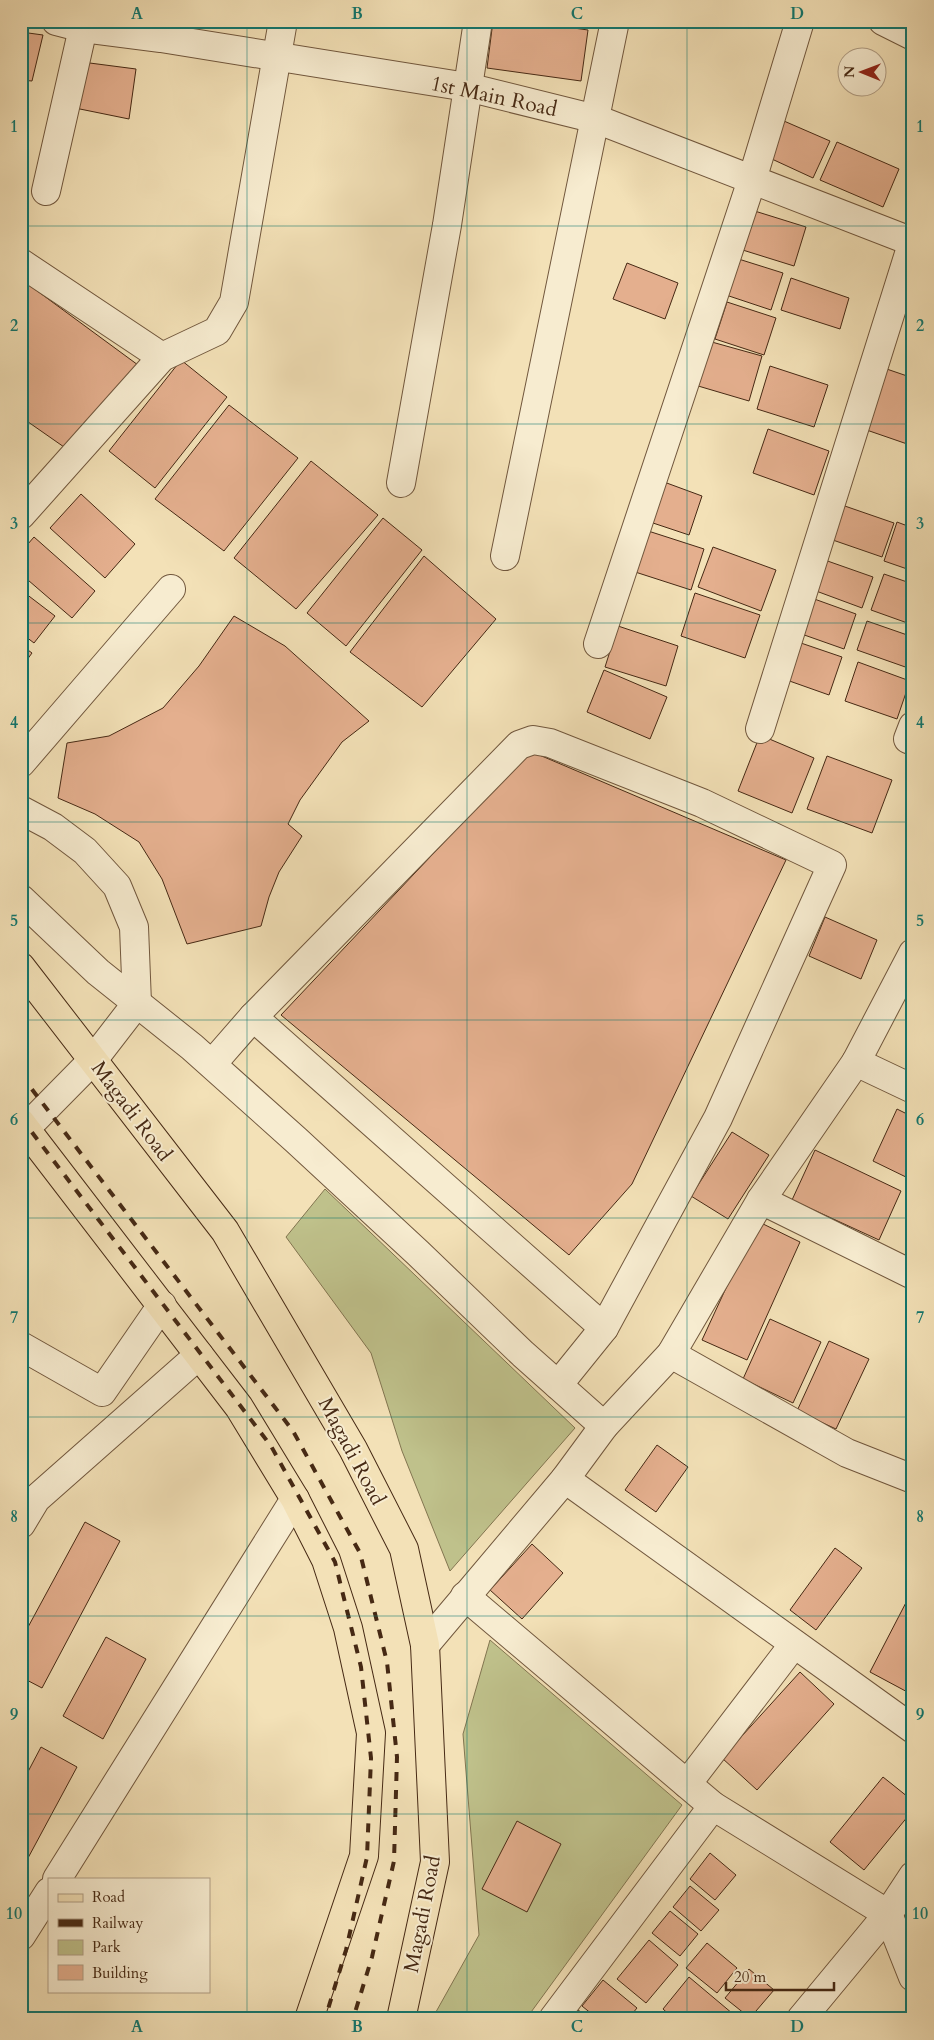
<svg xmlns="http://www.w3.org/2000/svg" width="934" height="2040" font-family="Cardo,serif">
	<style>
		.green { fill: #bfc18b; stroke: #827550 }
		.building { fill: #e4af8e; stroke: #462914 }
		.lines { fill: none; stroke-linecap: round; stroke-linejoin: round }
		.minor-casing { stroke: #71573d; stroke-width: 30 }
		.major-casing { stroke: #462914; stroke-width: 30 }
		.minor { stroke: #f7ecd0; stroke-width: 28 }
		.major { stroke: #f3e1b7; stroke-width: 28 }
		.rail { stroke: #462914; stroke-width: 4; stroke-dasharray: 9 9; stroke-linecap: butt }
		.grid { fill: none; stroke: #0f766e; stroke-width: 1; stroke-opacity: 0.55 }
		.labels { text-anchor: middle; stroke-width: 4; stroke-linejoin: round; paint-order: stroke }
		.street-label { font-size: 21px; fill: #462914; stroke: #f7ecd0 }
		.neatline { fill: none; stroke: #0f766e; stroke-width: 2 }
		.grid-label { font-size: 16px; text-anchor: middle; font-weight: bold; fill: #0f766e }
	</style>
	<rect width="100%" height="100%" fill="#f3e1b7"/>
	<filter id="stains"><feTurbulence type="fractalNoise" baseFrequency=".004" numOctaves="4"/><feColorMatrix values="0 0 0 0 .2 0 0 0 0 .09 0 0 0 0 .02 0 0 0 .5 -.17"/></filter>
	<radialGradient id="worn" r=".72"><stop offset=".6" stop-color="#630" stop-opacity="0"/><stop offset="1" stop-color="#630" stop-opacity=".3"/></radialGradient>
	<!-- green -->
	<g class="green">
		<polygon points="325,1189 575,1428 450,1571 402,1451 371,1353 286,1237"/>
		<polygon points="490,1640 682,1805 526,2019 432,2019 479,1935 463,1734"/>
	</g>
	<!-- building -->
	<g class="building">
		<polygon points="493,21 523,21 588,30 581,81 487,68"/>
		<polygon points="21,32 43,35 32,81 21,80"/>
		<polygon points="82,62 136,69 129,119 75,108"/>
		<polygon points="777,118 830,141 813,178 761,154"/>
		<polygon points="837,142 899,169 883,207 820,180"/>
		<polygon points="745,208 806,227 794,266 733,247"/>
		<polygon points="729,256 783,273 771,310 717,292"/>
		<polygon points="627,263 678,283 665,319 613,299"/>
		<polygon points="791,278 849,298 840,329 781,310"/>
		<polygon points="21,279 138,365 64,447 21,417"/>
		<polygon points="727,302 776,318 764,355 715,339"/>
		<polygon points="701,339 762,356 749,401 688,383"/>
		<polygon points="181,360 227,397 155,488 109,451"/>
		<polygon points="875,365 913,378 913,446 855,426"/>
		<polygon points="770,366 828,385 814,427 757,409"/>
		<polygon points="229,405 298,458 224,551 155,499"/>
		<polygon points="768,429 829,451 814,495 753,473"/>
		<polygon points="311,461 378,515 296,609 234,558"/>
		<polygon points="664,482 702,496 689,535 650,522"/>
		<polygon points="81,494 135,544 105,578 50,528"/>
		<polygon points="839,504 894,523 882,557 827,538"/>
		<polygon points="383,518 422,550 346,646 307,613"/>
		<polygon points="897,522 913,528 913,571 884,561"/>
		<polygon points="642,529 704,549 691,590 629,570"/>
		<polygon points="34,537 95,591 72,618 21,574 21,552"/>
		<polygon points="713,547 776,570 761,611 698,587"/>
		<polygon points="424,556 496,619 422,707 350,652"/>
		<polygon points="819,558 873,577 862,608 808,588"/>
		<polygon points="884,574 913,584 913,625 871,610"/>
		<polygon points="21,590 55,616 34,643 21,633"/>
		<polygon points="695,593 760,615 745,658 681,636"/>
		<polygon points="806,596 856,614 844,649 793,631"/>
		<polygon points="234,616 285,646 369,721 342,742 300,800 288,824 302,836 279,872 269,897 261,926 187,944 162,879 139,842 95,814 58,798 67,743 109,736 163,708 199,666"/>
		<polygon points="867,621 913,637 913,664 911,669 857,650"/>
		<polygon points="618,626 678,646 666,686 605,667"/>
		<polygon points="795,641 842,657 829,695 781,678"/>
		<polygon points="21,645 32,653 21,668"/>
		<polygon points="858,662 910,681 897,719 845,701"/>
		<polygon points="604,670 667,697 650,739 587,712"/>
		<polygon points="760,735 814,758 792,813 738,791"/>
		<polygon points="530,751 786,860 632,1184 569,1255 281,1015"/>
		<polygon points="827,756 892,780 872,833 807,809"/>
		<polygon points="825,917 877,940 861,979 809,956"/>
		<polygon points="897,1109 913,1117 913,1168 908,1178 873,1161"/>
		<polygon points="732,1132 769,1155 728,1219 691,1196"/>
		<polygon points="815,1150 901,1191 879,1240 792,1200"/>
		<polygon points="757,1221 800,1242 747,1360 702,1340"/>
		<polygon points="770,1319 821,1342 793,1403 743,1379"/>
		<polygon points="829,1341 869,1359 836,1429 797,1411"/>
		<polygon points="657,1445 688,1467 656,1512 625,1490"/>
		<polygon points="85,1522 120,1541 42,1688 21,1677 21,1640"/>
		<polygon points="532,1544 563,1573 522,1619 490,1590"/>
		<polygon points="835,1548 862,1568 816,1630 790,1610"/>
		<polygon points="913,1589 913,1695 870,1672"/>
		<polygon points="106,1637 146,1659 103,1739 63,1716"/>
		<polygon points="800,1672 834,1704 757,1790 722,1758"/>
		<polygon points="41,1747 77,1767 21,1871 21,1785"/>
		<polygon points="883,1777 913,1801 913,1810 864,1870 830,1842"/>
		<polygon points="517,1821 561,1844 527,1912 482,1889"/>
		<polygon points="710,1853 736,1875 715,1900 690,1879"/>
		<polygon points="690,1886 719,1910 701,1931 673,1907"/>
		<polygon points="670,1911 698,1934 680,1956 652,1933"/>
		<polygon points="649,1940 678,1965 646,2003 617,1979"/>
		<polygon points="707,1943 737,1968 717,1993 686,1968"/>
		<polygon points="749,1969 774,1990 750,2018 725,1998"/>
		<polygon points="689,1977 739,2019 674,2019 663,2009"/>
		<polygon points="603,1980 637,2008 628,2019 598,2019 582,2006"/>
		<polygon points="577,2009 589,2019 569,2019"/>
	</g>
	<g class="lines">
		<defs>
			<g id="minor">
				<polyline points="56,21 83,28 161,38 467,87 596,119 913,242"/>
				<polyline points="883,21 913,36"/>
				<polyline points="46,191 83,28"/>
				<polyline points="21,263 162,357"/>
				<polyline points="401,483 447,225 478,21"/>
				<polyline points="21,515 162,357 217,331 234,302 283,21"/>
				<polyline points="505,556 615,21"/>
				<polyline points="598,644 752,180 800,21"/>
				<polyline points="913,726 908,739 913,741"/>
				<polyline points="760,729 913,241"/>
				<polyline points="21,763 171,589"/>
				<polyline points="21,810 53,827 85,851 117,886 134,927 137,1003 93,1060 26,1128"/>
				<polyline points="21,899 98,972 192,1047 296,1140 418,1253 523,1354 604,1426"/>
				<polyline points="253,1017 604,1328"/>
				<polyline points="856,1062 913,1089"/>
				<polyline points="212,1064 253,1017 519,745 533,740 550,743 702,803 832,865 718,1118 604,1328 558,1385"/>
				<polyline points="761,1200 913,1275"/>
				<polyline points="21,1346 102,1392 162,1305"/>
				<polyline points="671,1354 847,1453 913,1479"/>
				<polyline points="565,1479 913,1729"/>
				<polyline points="21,1524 36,1499 199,1355"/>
				<polyline points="465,1596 713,1806 888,1914 913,1977"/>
				<polyline points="425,1645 565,1479 604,1426 671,1354 761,1200 856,1062 913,953"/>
				<polyline points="687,1784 794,1644"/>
				<polyline points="57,1879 295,1499"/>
				<polyline points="21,1936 49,1892"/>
				<polyline points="553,2019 713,1806"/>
				<polyline points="801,2019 888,1914 913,1876"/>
			</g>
			<g id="major">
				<polyline points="21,967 225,1231 353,1449 404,1549 425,1645 435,1862 401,2019"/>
				<polyline points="21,1123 239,1407 295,1499 326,1560 348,1628 371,1733 364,1856 309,2019"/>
			</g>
		</defs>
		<!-- minor casing -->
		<use href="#minor" class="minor-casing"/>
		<!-- major casing -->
		<use href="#major" class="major-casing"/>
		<!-- minor -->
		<use href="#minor" class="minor"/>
		<!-- major -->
		<use href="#major" class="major"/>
		<!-- rail -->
		<g class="rail">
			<polyline points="21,1075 293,1431 360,1553 387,1662 397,1757 394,1861 372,1957 353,2019"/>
			<polyline points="21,1118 271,1446 335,1562 361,1667 371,1758 367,1857 346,1950 325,2019"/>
		</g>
	</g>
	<!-- grid -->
	<path class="grid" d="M247 21V2019M467 21V2019M687 21V2019M21 226H913M21 424H913M21 623H913M21 822H913M21 1020H913M21 1218H913M21 1417H913M21 1616H913M21 1814H913"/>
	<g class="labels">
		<!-- street labels -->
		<g class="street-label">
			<text transform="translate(494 96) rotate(12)" y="7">1st Main Road</text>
			<text transform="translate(132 1111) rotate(53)" y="7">Magadi Road</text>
			<text transform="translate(352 1451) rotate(62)" y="7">Magadi Road</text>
			<text transform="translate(422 1914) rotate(-79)" y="7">Magadi Road</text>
		</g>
	</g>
	<!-- margin -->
	<rect width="934" height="2040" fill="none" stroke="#f3e1b7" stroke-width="55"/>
	<!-- legend -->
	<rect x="48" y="1878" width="162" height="115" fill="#f7ecd0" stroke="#b09e85"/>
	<rect x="58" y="1894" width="25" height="8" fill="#f3e1b7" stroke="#b09e85"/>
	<text x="92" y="1902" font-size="15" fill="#462914">Road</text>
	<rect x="58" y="1919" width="25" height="8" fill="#462914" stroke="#b09e85"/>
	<text x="92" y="1928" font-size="15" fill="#462914">Railway</text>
	<rect x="58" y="1940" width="25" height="15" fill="#bfc18b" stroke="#b09e85"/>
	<text x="92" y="1952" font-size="15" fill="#462914">Park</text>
	<rect x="58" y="1965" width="25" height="15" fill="#e4af8e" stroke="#b09e85"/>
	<text x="92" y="1978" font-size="15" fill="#462914">Building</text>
	<!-- north arrow -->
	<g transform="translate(862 72) rotate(271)"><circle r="24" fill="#f7ecd0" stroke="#b09e85"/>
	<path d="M0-4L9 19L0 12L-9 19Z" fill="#8f2418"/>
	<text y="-8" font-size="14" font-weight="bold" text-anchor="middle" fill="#462914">N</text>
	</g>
	<!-- scale -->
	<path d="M726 1982v8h108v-8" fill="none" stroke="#462914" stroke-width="2.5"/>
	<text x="734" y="1982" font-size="15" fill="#462914" stroke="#f7ecd0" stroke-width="4" paint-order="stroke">20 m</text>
	<rect x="28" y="28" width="878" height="1984" class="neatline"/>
	<g class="grid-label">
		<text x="137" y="19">A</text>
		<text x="357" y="19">B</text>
		<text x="577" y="19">C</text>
		<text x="797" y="19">D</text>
		<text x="14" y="132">1</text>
		<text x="920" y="132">1</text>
		<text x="14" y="331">2</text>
		<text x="920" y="331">2</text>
		<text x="14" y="529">3</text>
		<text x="920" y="529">3</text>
		<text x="14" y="728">4</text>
		<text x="920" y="728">4</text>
		<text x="14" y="926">5</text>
		<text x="920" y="926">5</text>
		<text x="14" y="1125">6</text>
		<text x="920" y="1125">6</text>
		<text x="14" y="1323">7</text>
		<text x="920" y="1323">7</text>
		<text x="14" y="1522">8</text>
		<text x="920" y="1522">8</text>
		<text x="14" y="1720">9</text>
		<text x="920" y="1720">9</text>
		<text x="14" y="1919">10</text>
		<text x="920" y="1919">10</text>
		<text x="137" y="2032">A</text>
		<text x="357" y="2032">B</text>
		<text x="577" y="2032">C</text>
		<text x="797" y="2032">D</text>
	</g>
	<rect width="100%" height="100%" filter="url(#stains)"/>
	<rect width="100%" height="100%" fill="url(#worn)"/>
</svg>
